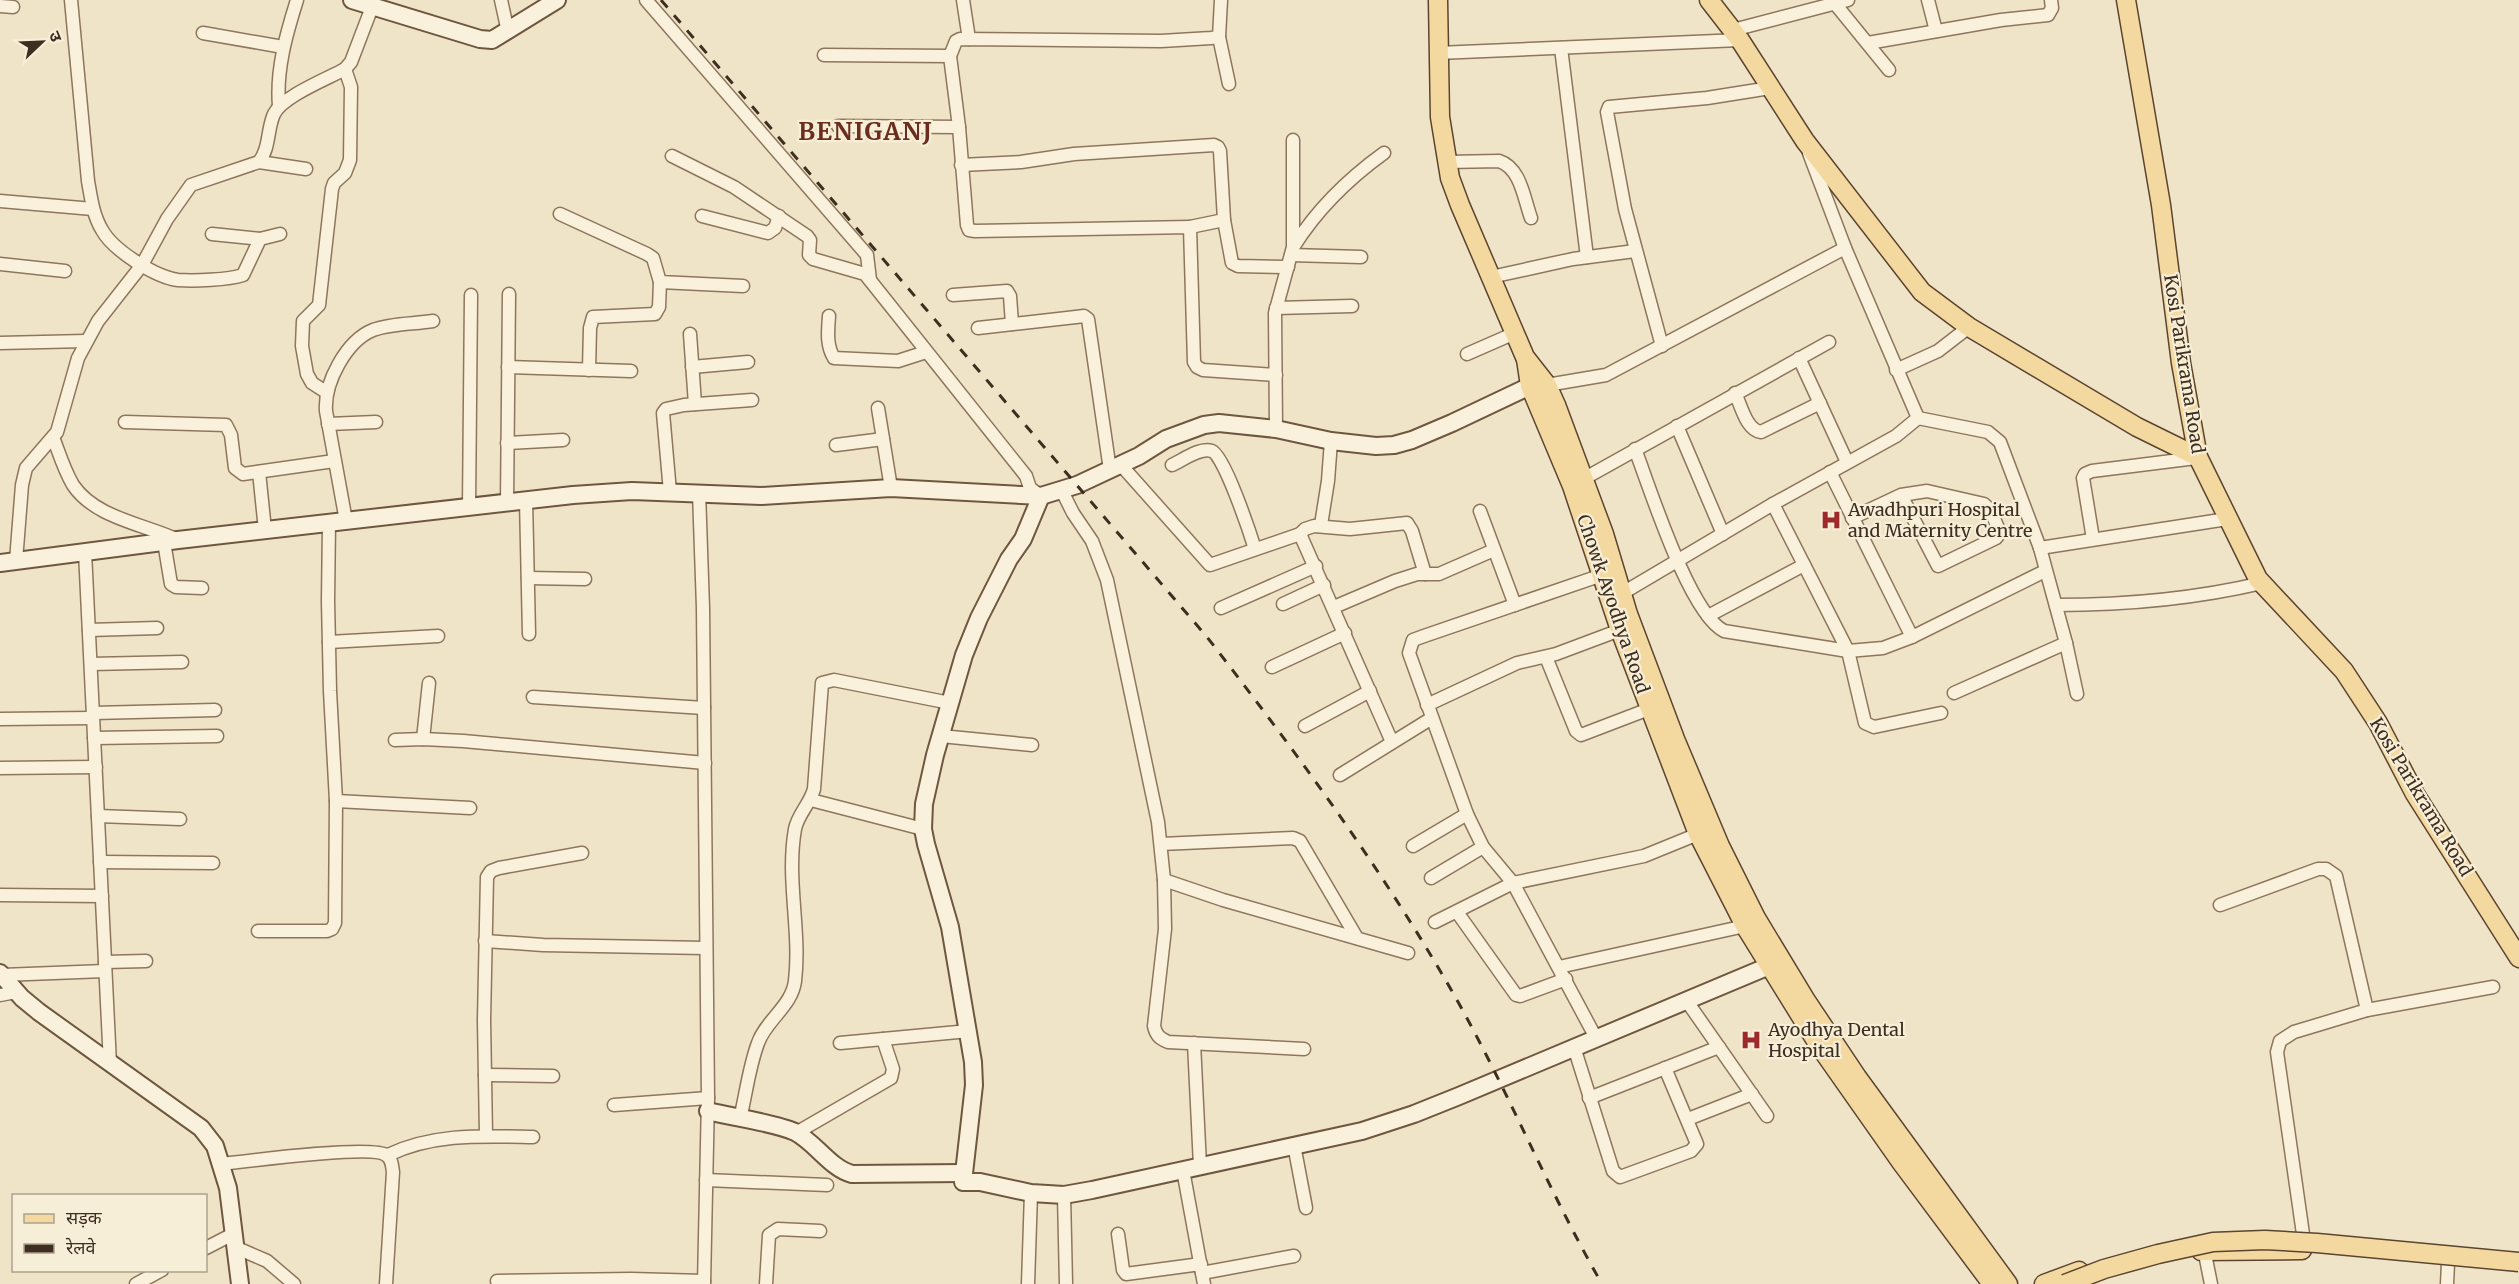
<svg xmlns="http://www.w3.org/2000/svg" width="2519" height="1284" font-family="Merriweather,'Noto Sans Devanagari',serif">
	<style>
		.lines { fill: none; stroke-linecap: round; stroke-linejoin: round }
		.street-casing { stroke: #8d765c; stroke-width: 15 }
		.secondary-casing { stroke: #6f573f; stroke-width: 20 }
		.primary-casing { stroke: #5b4430; stroke-width: 21 }
		.street { stroke: #faf1dc; stroke-width: 12 }
		.secondary { stroke: #faf1dc; stroke-width: 16 }
		.primary { stroke: #f3d9a0; stroke-width: 18 }
		.rail { stroke: #3d2e20; stroke-width: 3; stroke-dasharray: 10 10; stroke-linecap: butt }
		.primary-bridge-casing { stroke: #5b4430; stroke-width: 21; stroke-linecap: butt }
		.primary-bridge { stroke: #f3d9a0; stroke-width: 18 }
		.labels { text-anchor: middle; stroke-width: 4.5; stroke-linejoin: round; paint-order: stroke }
		.street-label { font-size: 18px; fill: #3d2e20; stroke: #f7eed8 }
		.poi-label { font-size: 18px; fill: #3d2e20; stroke: #f7eed8; text-anchor: start }
		.district-label { font-size: 24px; font-weight: bold; letter-spacing: 1.5px; fill: #6b2e1e; stroke: #f7eed8 }
	</style>
	<rect width="100%" height="100%" fill="#f0e4c8"/>
	<g class="lines">
		<defs>
			<g id="street">
				<path d="M71 0 88 181C91 198 93 215 102 230 113 250 155 277 178 280 194 281 228 280 243 275L260 239 280 234"/>
				<polyline points="501,0 508,32"/>
				<polyline points="646,0 867,255 870,280"/>
				<polyline points="963,0 969,39"/>
				<polyline points="1221,0 1219,37 1211,38 1161,41 960,39 956,41 950,56 959,127 967,225 969,230 975,231 1190,227 1194,362 1197,367 1203,370 1276,375"/>
				<polyline points="1832,0 1889,70"/>
				<polyline points="1928,0 1936,31"/>
				<polyline points="0,6 13,7"/>
				<polyline points="1733,30 1848,0"/>
				<polyline points="203,33 283,47"/>
				<polyline points="1219,37 1229,84"/>
				<polyline points="1868,43 2001,20 2048,15 2052,8 2051,0"/>
				<polyline points="1561,48 1587,257"/>
				<polyline points="1438,53 1740,40"/>
				<polyline points="824,55 950,56"/>
				<path d="M279 106C276 70 286 35 297 0"/>
				<polyline points="838,126 959,127"/>
				<polyline points="1809,153 1845,248 1918,418 1988,432 2000,442 2040,548 2066,643 2077,694"/>
				<polyline points="672,156 734,187 807,236 810,240 809,255 813,259 865,274 1026,476 1030,488 1041,496"/>
				<polyline points="259,162 306,169"/>
				<path d="M1447 162 1499 161C1521 168 1524 199 1531 218"/>
				<polyline points="961,165 1021,162 1074,154 1214,145 1218,147 1220,151 1224,220 1232,263 1238,266 1288,267"/>
				<polyline points="0,201 93,209"/>
				<polyline points="560,214 647,254 653,258 660,282 743,286"/>
				<polyline points="702,216 768,233 775,228 779,216"/>
				<polyline points="1190,227 1224,220"/>
				<polyline points="212,234 260,239"/>
				<path d="M1294 246C1318 208 1348 179 1384 153"/>
				<polyline points="1291,255 1361,257"/>
				<polyline points="0,264 65,271"/>
				<polyline points="1491,277 1573,259 1635,251"/>
				<polyline points="953,295 1007,291 1010,296 1012,324"/>
				<polyline points="1276,308 1352,306"/>
				<path d="M829 316C828 331 826 345 834 358L898 361 926 352"/>
				<polyline points="978,328 1076,317 1084,316 1088,319 1110,470"/>
				<polyline points="690,334 695,404"/>
				<polyline points="0,343 86,341"/>
				<polyline points="1662,346 1625,209 1607,112 1609,107 1707,98 1770,88"/>
				<polyline points="1467,354 1515,333"/>
				<polyline points="1799,358 1847,462"/>
				<polyline points="508,367 631,371"/>
				<polyline points="692,367 748,362"/>
				<polyline points="589,370 590,328 593,317 655,314 659,307 660,282"/>
				<polyline points="1896,370 1938,351 1969,327"/>
				<polyline points="1547,385 1606,375 1845,248"/>
				<polyline points="326,392 312,383 307,374 302,346 303,321 319,305 332,189 334,183 345,173 350,160 351,87 345,69"/>
				<path d="M1735 393C1741 405 1746 430 1761 432L1820 403"/>
				<polyline points="878,408 891,488"/>
				<polyline points="125,422 226,425 231,435 235,468 243,474 334,461"/>
				<polyline points="328,424 376,422"/>
				<polyline points="1677,426 1723,534"/>
				<polyline points="1276,429 1275,313 1293,247 1293,140"/>
				<path d="M53 437C59 453 64 470 73 485 95 518 144 524 178 540"/>
				<polyline points="507,443 563,440"/>
				<polyline points="836,445 883,439"/>
				<path d="M1635 449C1650 488 1689 613 1724 631L1848 651 1883 648 1912 637 2045 571"/>
				<polyline points="1121,465 1210,565 1300,534 1392,742"/>
				<path d="M1172 465C1183 460 1200 447 1212 451 1224 455 1250 533 1255 549"/>
				<polyline points="259,472 265,530"/>
				<polyline points="1830,472 1912,637"/>
				<polyline points="1578,482 1829,342"/>
				<path d="M1062 491 1073 513 1092 541 1107 580 1158 822 1164 880 1165 929 1154 1026C1156 1035 1159 1038 1168 1042L1304 1049"/>
				<polyline points="670,492 664,424 663,413 666,409 684,405 752,400"/>
				<polyline points="699,492 703,608 708,1098 704,1284"/>
				<polyline points="526,500 529,634"/>
				<polyline points="507,503 509,294"/>
				<polyline points="1773,504 1848,651 1865,723 1874,727 1941,713"/>
				<polyline points="469,507 471,295"/>
				<polyline points="1480,511 1515,605"/>
				<polyline points="1852,518 1901,495 1927,491 1984,504 1991,511 2000,533 1996,538 1938,566 1901,495"/>
				<path d="M346 521 326 411C324 383 346 341 373 330 391 323 415 324 433 321"/>
				<polyline points="1321,525 1328,481 1331,441"/>
				<polyline points="1300,534 1305,529 1314,526 1350,529 1407,523 1412,531 1425,574"/>
				<polyline points="2093,539 2083,478 2085,474 2092,471 2196,458"/>
				<polyline points="164,542 171,584 176,587 202,588"/>
				<polyline points="2040,548 2227,519"/>
				<polyline points="85,552 110,1064"/>
				<path d="M16 561 22 485 26 468 57 432 78 358 98 321 142 265 167 219 191 185 259 162C270 148 267 129 274 114 283 96 327 79 345 69L351 62 372 7"/>
				<polyline points="528,578 585,579"/>
				<polyline points="1616,597 1773,504 1896,436 1918,418"/>
				<polyline points="1283,604 1324,585"/>
				<path d="M2056 605C2124 605 2194 599 2262 583"/>
				<polyline points="1334,607 1395,581 1417,574 1439,574 1494,550"/>
				<polyline points="1221,608 1316,566"/>
				<polyline points="1708,616 1804,565"/>
				<polyline points="89,630 157,628"/>
				<polyline points="329,642 438,636"/>
				<polyline points="1546,657 1576,731 1581,735 1649,709"/>
				<polyline points="91,664 182,662"/>
				<polyline points="1272,667 1345,633"/>
				<polyline points="1954,693 2066,643"/>
				<polyline points="533,697 704,708"/>
				<polyline points="1427,705 1517,663 1556,654 1620,630"/>
				<polyline points="93,713 215,710"/>
				<polyline points="0,719 93,718"/>
				<polyline points="1305,726 1370,691"/>
				<polyline points="941,736 1032,745"/>
				<polyline points="94,738 217,736"/>
				<polyline points="423,739 429,683"/>
				<polyline points="395,740 423,739 463,741 705,763"/>
				<polyline points="0,768 96,767"/>
				<polyline points="1340,775 1432,718"/>
				<polyline points="811,800 923,829"/>
				<polyline points="336,801 470,808"/>
				<polyline points="98,816 180,819"/>
				<polyline points="1161,844 1293,838 1300,841 1357,938"/>
				<polyline points="1413,846 1467,814"/>
				<polyline points="100,862 213,863"/>
				<polyline points="1431,878 1483,847"/>
				<polyline points="1164,880 1223,900 1408,953"/>
				<polyline points="0,895 102,896"/>
				<polyline points="2220,905 2318,869 2326,869 2336,876 2367,1010"/>
				<polyline points="1457,912 1516,995 1520,996 1566,979"/>
				<polyline points="1435,922 1513,883 1644,856 1698,834"/>
				<polyline points="258,931 327,931 332,929 335,923 336,801 330,691 328,601 329,523"/>
				<polyline points="485,941 543,945 705,948"/>
				<polyline points="105,962 146,961"/>
				<polyline points="1559,967 1745,926"/>
				<polyline points="2,975 105,971"/>
				<polyline points="0,995 16,992"/>
				<polyline points="1686,1000 1767,1116"/>
				<polyline points="1596,1038 1513,883 1483,847 1467,814 1409,653 1413,640 1424,636 1602,575"/>
				<polyline points="840,1043 969,1031"/>
				<polyline points="1194,1043 1200,1166"/>
				<polyline points="1574,1047 1613,1171 1620,1177 1691,1151 1697,1144 1665,1068"/>
				<polyline points="485,1075 553,1076"/>
				<polyline points="1589,1098 1719,1047"/>
				<polyline points="614,1105 708,1098"/>
				<path d="M740 1119C746 1094 749 1067 758 1043 766 1020 792 1006 795 981 801 930 786 880 795 829 798 814 810 804 814 789L822 683 834 680 950 703"/>
				<polyline points="1688,1119 1752,1094"/>
				<polyline points="796,1133 891,1078 893,1069 883,1039"/>
				<polyline points="486,1136 484,1020 487,877 491,871 499,868 582,853"/>
				<polyline points="1294,1145 1306,1208"/>
				<path d="M388 1155C434 1133 483 1136 533 1137"/>
				<path d="M222 1164C247 1161 372 1145 386 1155 392 1159 392 1165 393 1172L386 1284"/>
				<polyline points="1183,1170 1204,1284"/>
				<polyline points="706,1180 827,1185"/>
				<polyline points="1064,1195 1066,1284"/>
				<polyline points="1118,1234 1123,1270 1126,1274 1201,1264"/>
				<polyline points="2303,1234 2277,1052 2280,1041 2294,1032 2367,1010 2493,987"/>
				<polyline points="2203,1244 2211,1284"/>
				<polyline points="206,1248 235,1233"/>
				<polyline points="237,1248 267,1261 294,1284"/>
				<polyline points="1202,1273 1294,1256"/>
				<polyline points="497,1281 631,1279 704,1281"/>
				<polyline points="136,1284 162,1270"/>
				<polyline points="766,1284 769,1235 778,1229 820,1231"/>
				<polyline points="1028,1284 1031,1193"/>
				<polyline points="2447,1284 2448,1263"/>
			</g>
			<g id="secondary">
				<polyline points="352,0 480,39 492,40 557,0"/>
				<polyline points="1041,496 1023,539 1009,559 979,618 964,655 935,755 924,804 923,829 926,844 950,927 973,1062 974,1085 963,1182 980,1182 1031,1193 1064,1195 1092,1190 1362,1131 1414,1114 1459,1096 1769,966"/>
				<polyline points="0,563 178,540 573,495 632,491 761,496 891,488 1041,496 1077,485 1139,456 1166,439 1204,425 1219,423 1276,429 1331,441 1376,446 1394,445 1412,440 1452,423 1530,386 1542,385"/>
				<polyline points="0,973 22,998 39,1012 201,1128 215,1146 228,1188 240,1284"/>
				<path d="M708 1111C731 1117 776 1123 795 1132 816 1143 830 1168 852 1174L964 1173"/>
			</g>
			<g id="primary">
				<polyline points="1438,0 1440,117 1450,178 1460,205 1525,357 1547,385 1556,405 1604,534 1628,614 1675,739 1720,846 1756,918 1805,999 1857,1077 2008,1284"/>
				<polyline points="1709,0 1740,40 1805,141 1922,292 1969,327 2137,427 2198,457"/>
				<polyline points="2126,0 2161,205 2181,363 2198,457 2258,579 2344,671 2378,723 2415,794 2519,958"/>
				<polyline points="1526,359 1530,386 1572,486 1620,630 1698,834 1745,926 1818,1044 1901,1162 1992,1284"/>
				<polyline points="2201,1251 2302,1250"/>
				<polyline points="2044,1284 2079,1271"/>
			</g>
		</defs>
		<!-- street casing -->
		<use href="#street" class="street-casing"/>
		<!-- secondary casing -->
		<use href="#secondary" class="secondary-casing"/>
		<!-- primary casing -->
		<use href="#primary" class="primary-casing"/>
		<!-- street -->
		<use href="#street" class="street"/>
		<!-- secondary -->
		<use href="#secondary" class="secondary"/>
		<!-- primary -->
		<use href="#primary" class="primary"/>
		<!-- rail -->
		<path class="rail" d="M661 0 1207 637C1297 753 1385 873 1457 1000 1509 1093 1549 1192 1602 1284"/>
		<defs>
			<polyline id="primary-bridge" points="2065,1284 2104,1269 2158,1254 2213,1242 2265,1240 2317,1243 2519,1262"/>
		</defs>
		<!-- primary-bridge casing -->
		<use href="#primary-bridge" class="primary-bridge-casing"/>
		<!-- primary-bridge -->
		<use href="#primary-bridge" class="primary-bridge"/>
	</g>
	<!-- icons -->
	<defs>
		<symbol id="hospital-bare" viewBox="-9 -9 18 18"><path d="M-5-5h3v3.5h4V-5h3V5h-3V1.5h-4V5h-3Z" fill="#9e2a2b" stroke="#f7eed8" stroke-width="2.5" paint-order="stroke"/></symbol>
	</defs>
	<g fill-rule="evenodd">
		<use href="#hospital-bare" x="1816" y="505" width="30" height="30"/>
		<use href="#hospital-bare" x="1736" y="1025" width="30" height="30"/>
	</g>
	<g class="labels">
		<!-- street labels -->
		<g class="street-label">
			<text transform="translate(2184 364) rotate(81)" y="6">Kosi Parikrama Road</text>
			<text transform="translate(1613 604) rotate(71)" y="6">Chowk Ayodhya Road</text>
			<text transform="translate(2421 797) rotate(59)" y="6">Kosi Parikrama Road</text>
		</g>
		<!-- poi labels -->
		<g class="poi-label">
			<text x="1848" y="516">Awadhpuri Hospital<tspan x="1848" dy="21">and Maternity Centre</tspan></text>
			<text x="1768" y="1036">Ayodhya Dental<tspan x="1768" dy="21">Hospital</tspan></text>
		</g>
		<!-- district labels -->
		<g class="district-label">
			<text x="866" y="140">BENIGANJ</text>
		</g>
	</g>
	<!-- legend -->
	<rect x="12" y="1194" width="195" height="78" fill="#f7eed8" stroke="#ada18e" stroke-width="1.5"/>
	<rect x="24" y="1214" width="30" height="9" fill="#f3d9a0" stroke="#ada18e" stroke-width="1.5"/>
	<text x="66" y="1224" font-size="18" fill="#3d2e20">सड़क</text>
	<rect x="24" y="1244" width="30" height="9" fill="#3d2e20" stroke="#ada18e" stroke-width="1.5"/>
	<text x="66" y="1254" font-size="18" fill="#3d2e20">रेलवे</text>
	<!-- north arrow -->
	<g transform="translate(42 42) rotate(67)" stroke="#f7eed8" stroke-width="4.5" paint-order="stroke">
	<path d="M0-4.5L10 22L0 15L-10 22Z" fill="#3d2e20"/>
	<text y="-9" font-size="16" font-weight="bold" text-anchor="middle" fill="#3d2e20">उ</text>
	</g>
</svg>
